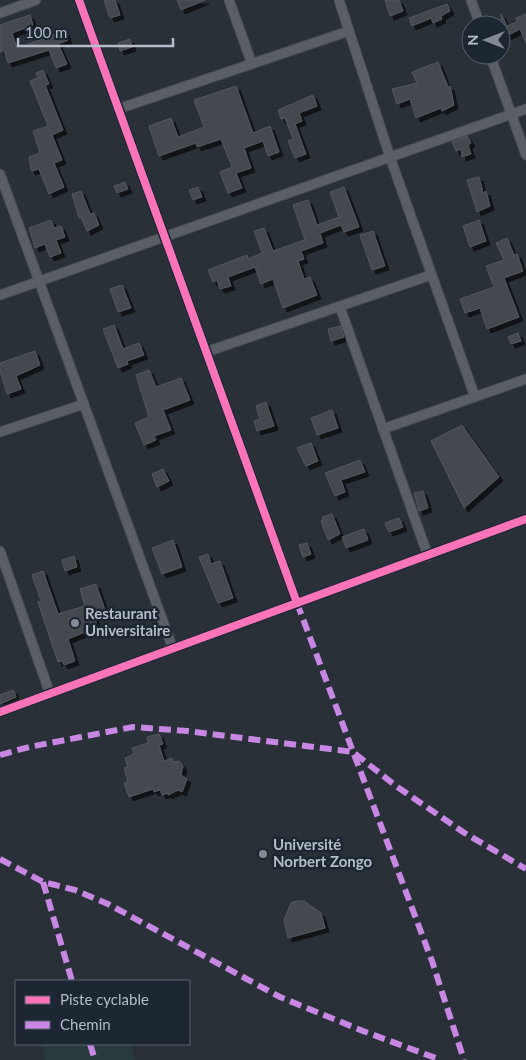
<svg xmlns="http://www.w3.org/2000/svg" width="526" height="1060" font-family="Lato,sans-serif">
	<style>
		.green { fill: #273a3e }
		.building { fill: #444950; stroke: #52575f; filter: url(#shadow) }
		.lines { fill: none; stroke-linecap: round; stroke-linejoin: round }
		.street-casing { stroke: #484c53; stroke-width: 11 }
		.street { stroke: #5a5e66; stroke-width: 9 }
		.quiet { stroke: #c787e3; stroke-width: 6; stroke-dasharray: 12 6; stroke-linecap: butt }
		.cycleway-casing { stroke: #1d2633; stroke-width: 11 }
		.cycleway { stroke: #fb73b8; stroke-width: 8 }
		.poi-dot { fill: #848b96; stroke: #1d2633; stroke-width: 2 }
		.labels { text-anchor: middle; stroke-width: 5; stroke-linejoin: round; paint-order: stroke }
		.poi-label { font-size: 15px; font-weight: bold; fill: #b4bcc9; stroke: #1d2633; text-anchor: start }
	</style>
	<defs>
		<filter id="shadow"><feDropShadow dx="4" dy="4" stdDeviation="0" flood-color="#0009"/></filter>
	</defs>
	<rect width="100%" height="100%" fill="#2a3038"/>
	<!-- green -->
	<polygon class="green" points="41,1044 131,1044 135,1060 46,1060"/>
	<!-- building -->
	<g class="building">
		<polygon points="104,0 115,0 120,15 110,18"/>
		<polygon points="177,0 205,0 181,10"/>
		<polygon points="385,0 399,0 403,11 390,16"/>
		<polygon points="447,4 450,11 441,16 442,19 433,23 431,18 412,26 409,18"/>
		<polygon points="501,14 507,26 517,22 516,18 526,14 526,43 520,29 501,39"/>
		<polygon points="30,15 33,25 12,33 17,48 65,31 68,40 58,44 67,64 56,68 49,50 8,63 4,50 0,52 0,25"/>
		<polygon points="130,39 132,47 120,51 118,43"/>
		<polygon points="438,62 448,87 450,86 454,105 442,111 441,108 416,118 410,99 397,104 392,89 417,83 412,72"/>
		<polygon points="43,70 49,84 45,85 63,130 52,135 62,160 54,163 64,187 49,194 39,169 31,171 29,157 40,153 33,131 48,126 30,81 38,78 36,73"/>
		<polygon points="236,86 253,133 270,126 279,152 268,156 263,141 244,148 251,168 236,173 242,188 228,193 220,172 232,167 221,139 197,147 196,143 159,156 149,126 171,118 178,137 204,127 194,100"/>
		<polygon points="313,95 317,106 299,113 302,121 295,124 306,154 295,158 288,141 293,139 285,118 281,119 278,110"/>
		<polygon points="467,136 471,143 468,145 471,154 462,157 461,149 456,151 452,142"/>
		<polygon points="479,177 483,193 486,191 490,206 477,212 467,180"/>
		<polygon points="125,182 128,189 117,193 114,186"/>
		<polygon points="198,187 202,197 193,200 189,190"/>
		<polygon points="344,187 359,227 344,232 341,225 320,233 323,243 301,251 304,259 298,261 304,279 310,277 317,295 283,308 273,279 261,284 255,267 228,277 231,286 220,289 217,280 213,282 208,270 247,255 248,259 262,253 254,231 264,228 273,251 305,240 293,205 308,200 317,225 339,217 330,192"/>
		<polygon points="81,191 90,214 94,213 99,225 87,231 81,217 79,218 72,194"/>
		<polygon points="51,220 54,228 61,226 65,237 56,240 61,253 50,257 45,244 35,248 29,228"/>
		<polygon points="479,220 486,241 470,247 463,226"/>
		<polygon points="373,231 385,266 372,270 360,235"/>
		<polygon points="507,238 514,255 517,254 523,271 504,278 519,317 487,329 480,308 465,313 460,299 494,287 486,266 504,260 496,243"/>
		<polygon points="122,285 131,308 118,312 110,289"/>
		<polygon points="114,325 123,349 139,343 144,355 127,361 128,364 118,368 103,329"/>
		<polygon points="340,326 344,337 331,341 328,329"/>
		<polygon points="518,333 521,341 511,344 508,337"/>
		<polygon points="35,351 40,365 16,376 21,389 7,394 0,371 0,363"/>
		<polygon points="149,370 156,387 181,378 190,400 163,410 171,430 154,436 156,440 144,445 135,423 149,417 136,375"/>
		<polygon points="266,402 274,426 257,431 254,421 260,419 256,406"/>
		<polygon points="332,410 338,428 317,435 311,418"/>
		<polygon points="462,425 499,477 464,508 431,441"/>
		<polygon points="311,443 318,461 306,466 297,448"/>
		<polygon points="360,460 365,472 341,480 345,492 335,496 325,473"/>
		<polygon points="163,469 169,481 157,487 152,474"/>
		<polygon points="423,491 428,508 419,511 414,493"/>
		<polygon points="332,514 340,534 328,540 321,521 323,520 322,517"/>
		<polygon points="399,518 403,527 389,532 385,523"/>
		<polygon points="364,529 368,540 346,548 342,537"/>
		<polygon points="173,540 182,567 162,574 152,548"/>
		<polygon points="307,543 311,554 303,557 299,545"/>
		<polygon points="208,554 211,564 220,561 233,598 218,603 199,557"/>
		<polygon points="74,556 77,567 65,571 62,560"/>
		<polygon points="43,571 58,614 85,606 80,589 96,584 105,610 94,614 97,627 68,639 75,661 64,665 62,661 58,662 38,602 41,601 32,575"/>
		<polygon points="13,690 16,697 0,704 0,695"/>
		<polygon points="159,734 163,744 159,745 164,761 172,758 173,762 179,761 183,766 181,775 187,779 182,792 178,790 168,795 168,793 162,795 160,790 154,792 153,789 129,797 124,783 128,782 124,768 128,767 125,758 134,754 132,748 148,743 147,737"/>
		<polygon points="297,901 304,901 321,913 325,928 288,938 284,920 291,903"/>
	</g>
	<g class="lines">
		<defs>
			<g id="street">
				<polyline points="79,0 297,603"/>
				<polyline points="229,0 252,64"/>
				<polyline points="339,0 390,157 475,397"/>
				<polyline points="471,0 480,25"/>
				<polyline points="0,13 36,0"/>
				<polyline points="490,55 526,155"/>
				<polyline points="118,109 349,31"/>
				<polyline points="0,174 173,649"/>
				<polyline points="0,295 526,109"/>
				<polyline points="340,307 428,556"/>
				<polyline points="206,352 431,275"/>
				<polyline points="383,429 526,379"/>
				<polyline points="0,432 84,404"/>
				<polyline points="0,551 50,694"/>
				<polyline points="0,712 526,519"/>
			</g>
		</defs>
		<!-- street casing -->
		<use href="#street" class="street-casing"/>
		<!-- street -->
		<use href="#street" class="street"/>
		<!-- quiet -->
		<g class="quiet">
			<polyline points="297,603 432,961 464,1060"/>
			<polyline points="0,755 29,747 133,727 187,731 353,752 396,786 463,832 526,869"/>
			<polyline points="0,859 43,882 75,890 108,904 280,997 363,1031 441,1060"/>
			<polyline points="43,882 72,981"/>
			<polyline points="90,1044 95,1060"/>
		</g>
		<defs>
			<g id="cycleway">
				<polyline points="79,0 297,603"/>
				<polyline points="0,712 526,519"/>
			</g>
		</defs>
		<!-- cycleway casing -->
		<use href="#cycleway" class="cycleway-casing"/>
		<!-- cycleway -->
		<use href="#cycleway" class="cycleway"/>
	</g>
	<!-- markers -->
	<g class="poi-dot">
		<circle cx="75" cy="623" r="5"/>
		<circle cx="263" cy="854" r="5"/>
	</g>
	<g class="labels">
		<!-- poi labels -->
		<g class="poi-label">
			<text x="85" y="619">Restaurant<tspan x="85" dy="17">Universitaire</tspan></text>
			<text x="273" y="850">Université<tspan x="273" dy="17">Norbert Zongo</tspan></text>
		</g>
	</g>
	<!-- legend -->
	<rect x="15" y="980" width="175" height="65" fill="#1d2633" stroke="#59626f"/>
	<rect x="25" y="996" width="25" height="8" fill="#fb73b8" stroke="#59626f"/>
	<text x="60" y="1005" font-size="15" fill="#b4bcc9">Piste cyclable</text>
	<rect x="25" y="1021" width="25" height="8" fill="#c787e3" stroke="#59626f"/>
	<text x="60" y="1030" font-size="15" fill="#b4bcc9">Chemin</text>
	<!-- north arrow -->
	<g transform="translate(486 40) rotate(270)"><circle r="24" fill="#1d2633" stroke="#59626f"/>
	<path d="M0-4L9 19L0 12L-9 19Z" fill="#848b96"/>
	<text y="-8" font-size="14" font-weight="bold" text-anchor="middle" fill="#b4bcc9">N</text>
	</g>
	<!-- scale -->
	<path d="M18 38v8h155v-8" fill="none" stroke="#b4bcc9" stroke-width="2.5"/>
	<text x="25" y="38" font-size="15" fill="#b4bcc9" stroke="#1d2633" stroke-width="4" paint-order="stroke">100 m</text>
</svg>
